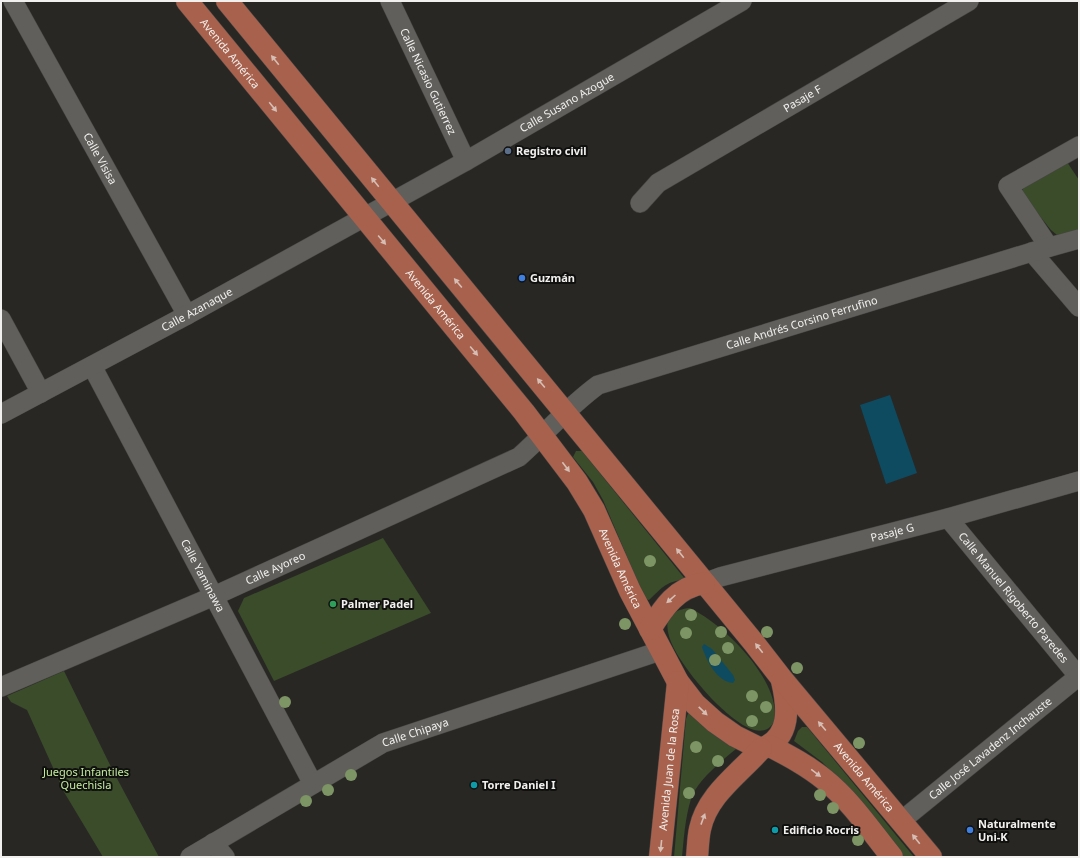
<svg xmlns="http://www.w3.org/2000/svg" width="1080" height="858" font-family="'Noto Sans',sans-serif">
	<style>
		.green { fill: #3a4c29 }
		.water { fill: #0e4b60 }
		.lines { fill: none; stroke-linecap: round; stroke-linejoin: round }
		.minor-casing { stroke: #474644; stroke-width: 20 }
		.major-casing { stroke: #474644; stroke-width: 23 }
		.minor { stroke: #615f5c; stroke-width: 19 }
		.major { stroke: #a7614c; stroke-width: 22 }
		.tree { fill: #7d9465 }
		.oneway { fill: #d7beb5 }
		.service-dot { fill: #5c6f8a; stroke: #10100f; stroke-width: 1.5 }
		.shop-dot { fill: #3f7fe0; stroke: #10100f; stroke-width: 1.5 }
		.leisure-dot { fill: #2e9e5b; stroke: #10100f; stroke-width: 1.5 }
		.culture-dot { fill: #0f9aa8; stroke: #10100f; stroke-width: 1.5 }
		.labels { text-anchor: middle; stroke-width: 4; stroke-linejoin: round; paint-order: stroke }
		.street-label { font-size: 11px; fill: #f1f0ee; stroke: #10100f }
		.poi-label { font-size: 11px; font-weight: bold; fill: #f1f0ee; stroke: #10100f; text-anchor: start }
		.park-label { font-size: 11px; fill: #c3ed9b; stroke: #10100f }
	</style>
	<rect width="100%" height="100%" fill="#282724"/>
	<!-- green -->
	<g class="green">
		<polygon points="1067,162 1079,180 1079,232 1057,235 1051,230 1026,199 1023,194 1023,187"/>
		<path d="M576 451H582L685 579C664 583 664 586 649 600L645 599 603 500 593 482 573 457Z"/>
		<polygon points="383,538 431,613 274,681 238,611 244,598"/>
		<path d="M690 608C723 624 774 674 775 713 776 719 774 723 770 727 755 740 729 715 718 705 702 689 632 613 690 608Z"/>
		<polygon points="64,671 113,771 159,857 103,857 64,792 27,710 11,702 7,696"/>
		<path d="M691 705 743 743C728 756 697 779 691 799 685 818 684 838 682 857H674L686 719Z"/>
		<polygon points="802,727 807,727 914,857 903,857 837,777 822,762 794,741 798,731"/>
	</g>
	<!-- water -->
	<g class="water">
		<polygon points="890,395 917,473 886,484 860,405"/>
		<path d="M704 644 712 649 733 675 735 680 733 683C716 681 707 661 702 647Z"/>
	</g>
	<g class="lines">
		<defs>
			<g id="minor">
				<path id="s1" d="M13 1 187 315"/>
				<path id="s2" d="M390 1 466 161"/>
				<path id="s3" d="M640 203 658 183 969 1"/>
				<polyline points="1049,247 1008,186 1079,146"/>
				<polyline points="1032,252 1079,307"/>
				<polyline points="1,319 41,393"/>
				<path id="s4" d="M92 366 313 784"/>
				<path id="s5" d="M1 414 187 315 466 161 742 1"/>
				<path id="s6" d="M948 518 1079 677"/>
				<path id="s7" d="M704 583 720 577 948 518 1079 481"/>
				<path id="s8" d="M1 687 214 596 519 457C546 433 569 406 598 385L1032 252 1079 239"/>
				<path id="s9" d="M901 821 1079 676"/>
				<polyline points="213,843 225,857"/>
				<path id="s10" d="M190 857 383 743 660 651"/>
			</g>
			<g id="major">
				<path id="s11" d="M187 1 524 412 577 482 594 510 630 591 678 682 695 704 715 722 735 736 761 749C792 738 788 706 782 681"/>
				<path id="s12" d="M227 1 754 643 782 679 931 857"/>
				<path d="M650 629C664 607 676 588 704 583"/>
				<path d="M770 746C789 756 808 766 825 780 851 801 871 831 892 857"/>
				<path id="s13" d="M660 857 678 682"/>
				<path d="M697 857C698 848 698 838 700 829 707 795 739 774 761 749"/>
			</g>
		</defs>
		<!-- minor casing -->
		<use href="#minor" class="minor-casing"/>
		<!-- major casing -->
		<use href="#major" class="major-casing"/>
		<!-- minor -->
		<use href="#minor" class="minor"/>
		<!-- major -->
		<use href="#major" class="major"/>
	</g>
	<!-- trees -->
	<g class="tree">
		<circle cx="650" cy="561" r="6"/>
		<circle cx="691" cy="615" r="6"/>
		<circle cx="625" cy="624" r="6"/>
		<circle cx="721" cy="632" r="6"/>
		<circle cx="767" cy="632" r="6"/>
		<circle cx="686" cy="633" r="6"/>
		<circle cx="728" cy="648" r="6"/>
		<circle cx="715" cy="660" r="6"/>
		<circle cx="797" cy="668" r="6"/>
		<circle cx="752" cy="696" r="6"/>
		<circle cx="285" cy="702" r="6"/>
		<circle cx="766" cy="707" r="6"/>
		<circle cx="752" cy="721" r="6"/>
		<circle cx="859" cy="743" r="6"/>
		<circle cx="696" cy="747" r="6"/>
		<circle cx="718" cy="761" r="6"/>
		<circle cx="351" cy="775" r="6"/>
		<circle cx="328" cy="790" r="6"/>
		<circle cx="689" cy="793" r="6"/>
		<circle cx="820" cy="795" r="6"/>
		<circle cx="306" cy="801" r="6"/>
		<circle cx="833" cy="808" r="6"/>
		<circle cx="858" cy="840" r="6"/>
	</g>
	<!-- one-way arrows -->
	<defs><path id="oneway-solid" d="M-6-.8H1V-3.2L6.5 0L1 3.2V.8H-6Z"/></defs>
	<g class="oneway">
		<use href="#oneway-solid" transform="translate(275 60) rotate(-129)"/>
		<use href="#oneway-solid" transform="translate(273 107) rotate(51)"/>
		<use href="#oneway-solid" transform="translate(375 182) rotate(-129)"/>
		<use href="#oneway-solid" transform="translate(382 240) rotate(50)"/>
		<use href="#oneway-solid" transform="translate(458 283) rotate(-130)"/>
		<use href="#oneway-solid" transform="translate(474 351) rotate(50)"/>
		<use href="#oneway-solid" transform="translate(541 383) rotate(-130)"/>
		<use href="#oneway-solid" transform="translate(566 467) rotate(53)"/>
		<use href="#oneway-solid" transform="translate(680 553) rotate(-129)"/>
		<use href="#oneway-solid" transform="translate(671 599) rotate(138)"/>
		<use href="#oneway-solid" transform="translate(759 648) rotate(-128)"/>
		<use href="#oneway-solid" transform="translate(703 711) rotate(44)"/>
		<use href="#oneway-solid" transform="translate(822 726) rotate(-130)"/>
		<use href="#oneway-solid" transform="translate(816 773) rotate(37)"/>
		<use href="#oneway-solid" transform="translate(703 819) rotate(-70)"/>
		<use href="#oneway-solid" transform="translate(916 839) rotate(-129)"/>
		<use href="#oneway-solid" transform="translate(661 846) rotate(96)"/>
	</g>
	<!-- markers -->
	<circle class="service-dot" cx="508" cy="151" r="4"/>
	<g class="shop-dot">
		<circle cx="522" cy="278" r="4"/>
		<circle cx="970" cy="830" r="4"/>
	</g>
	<circle class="leisure-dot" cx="333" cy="604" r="4"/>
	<g class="culture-dot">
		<circle cx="474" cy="785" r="4"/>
		<circle cx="775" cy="830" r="4"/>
	</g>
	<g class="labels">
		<!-- street labels -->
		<g class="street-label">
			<text dy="4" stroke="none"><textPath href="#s11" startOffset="68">Avenida América</textPath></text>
			<text dy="4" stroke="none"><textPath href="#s2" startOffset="89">Calle Nicasio Gutierrez</textPath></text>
			<text dy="4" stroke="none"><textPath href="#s3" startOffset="194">Pasaje F</textPath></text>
			<text dy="4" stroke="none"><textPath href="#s5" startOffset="646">Calle Susano Azogue</textPath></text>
			<text dy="4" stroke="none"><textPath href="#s1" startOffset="180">Calle Visisa</textPath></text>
			<text dy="4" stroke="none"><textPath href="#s11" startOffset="392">Avenida América</textPath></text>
			<text dy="4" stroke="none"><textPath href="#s5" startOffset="222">Calle Azanaque</textPath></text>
			<text dy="4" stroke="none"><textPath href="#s8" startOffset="887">Calle Andrés Corsino Ferrufino</textPath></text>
			<text dy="4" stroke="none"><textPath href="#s7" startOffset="195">Pasaje G</textPath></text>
			<text dy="4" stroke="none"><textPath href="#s8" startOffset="299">Calle Ayoreo</textPath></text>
			<text dy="4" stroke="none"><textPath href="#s11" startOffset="716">Avenida América</textPath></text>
			<text dy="4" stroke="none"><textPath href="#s4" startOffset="237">Calle Yaminawa</textPath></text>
			<text dy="4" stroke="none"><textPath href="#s6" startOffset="103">Calle Manuel Rigoberto Paredes</textPath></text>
			<text dy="4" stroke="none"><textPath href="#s10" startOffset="258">Calle Chipaya</textPath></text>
			<text dy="4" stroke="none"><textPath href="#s9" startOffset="115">Calle José Lavadenz Inchauste</textPath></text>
			<text dy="4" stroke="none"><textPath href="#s13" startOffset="88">Avenida Juan de la Rosa</textPath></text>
			<text dy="4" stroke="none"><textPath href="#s12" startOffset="1004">Avenida América</textPath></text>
		</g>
		<!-- poi labels -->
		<g class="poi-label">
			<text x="516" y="155">Registro civil</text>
			<text x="530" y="282">Guzmán</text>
			<text x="341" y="608">Palmer Padel</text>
			<text x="482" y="789">Torre Daniel I</text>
			<text x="978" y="828">Naturalmente<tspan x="978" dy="13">Uni-K</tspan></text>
			<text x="783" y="834">Edificio Rocris</text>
		</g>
		<!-- park labels -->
		<g class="park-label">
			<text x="86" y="776">Juegos Infantiles<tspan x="86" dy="13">Quechisla</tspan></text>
		</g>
	</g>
	<!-- border -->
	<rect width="1080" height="858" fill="none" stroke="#f1f0ee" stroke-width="4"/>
</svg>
